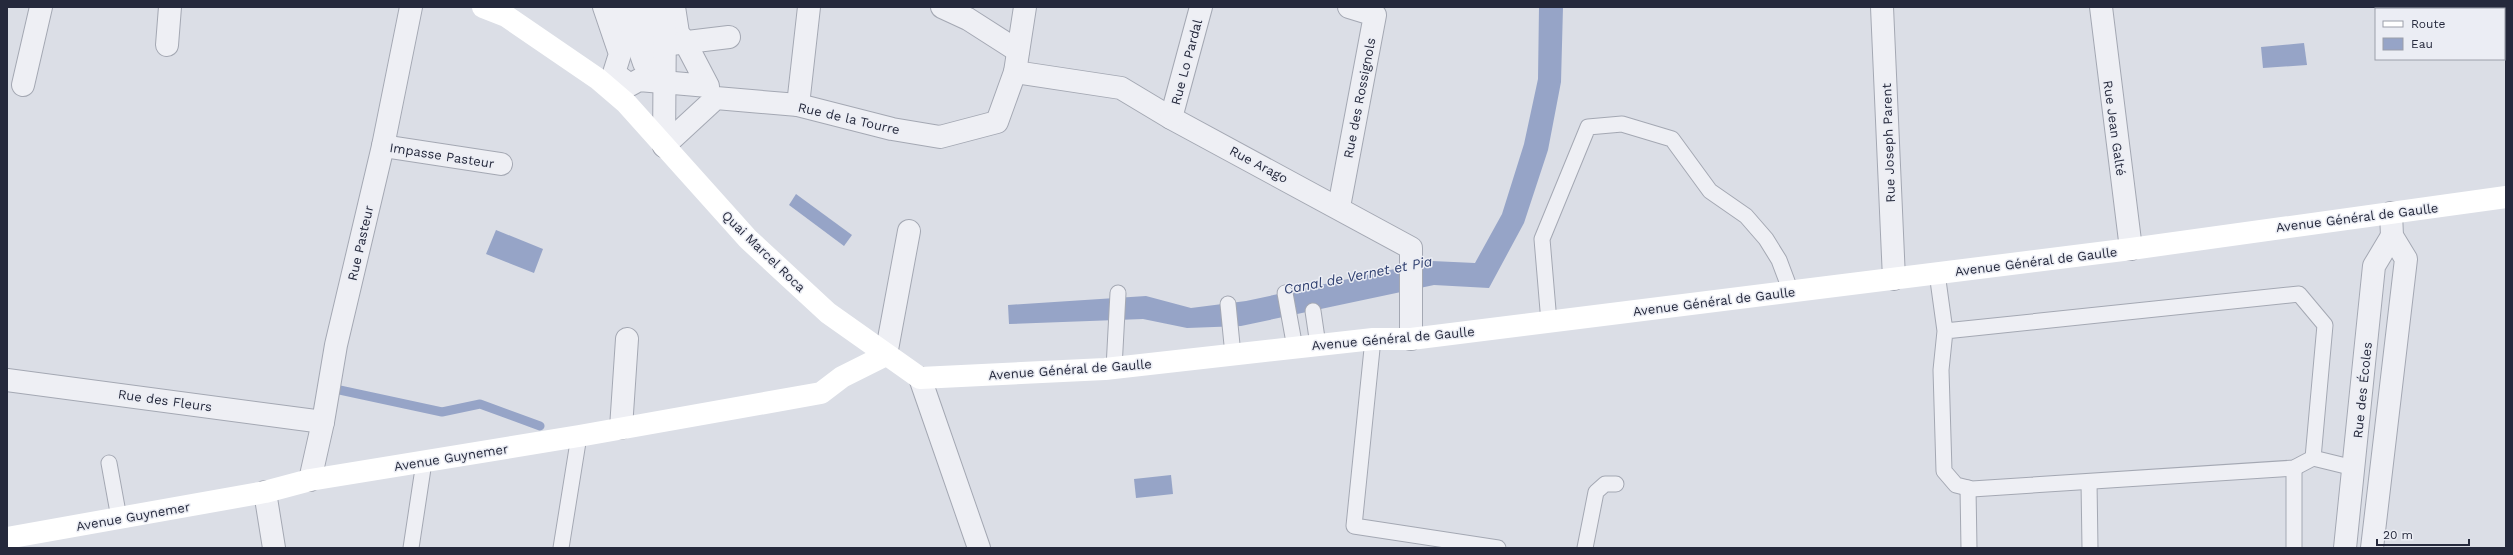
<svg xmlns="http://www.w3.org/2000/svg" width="2513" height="555" font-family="'Work Sans',sans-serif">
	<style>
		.water { fill: #96a4c7 }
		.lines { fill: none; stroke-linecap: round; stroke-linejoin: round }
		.stream { stroke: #96a4c7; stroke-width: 9 }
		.lane-casing { stroke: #a4a8b3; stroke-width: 17 }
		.street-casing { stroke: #a4a8b3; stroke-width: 24 }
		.lane { stroke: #eeeff4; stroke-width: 15 }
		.street { stroke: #eeeff4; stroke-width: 22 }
		.secondary { stroke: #fff; stroke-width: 22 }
		.labels { text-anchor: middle; stroke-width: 3; stroke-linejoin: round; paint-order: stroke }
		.street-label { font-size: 13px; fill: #25293c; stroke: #ebedf4 }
		.water-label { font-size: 14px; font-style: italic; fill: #304070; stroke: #ebedf4 }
	</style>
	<rect width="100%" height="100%" fill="#dbdee6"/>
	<!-- water -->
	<g class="water">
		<polygon points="1539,7 1563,7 1561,82 1548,150 1524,223 1489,288 1434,285 1241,326 1187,328 1143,319 1009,324 1008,305 1146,296 1191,308 1246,301 1432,261 1475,263 1502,214 1524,144 1538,79"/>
		<polygon points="2304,43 2307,65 2263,68 2261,47"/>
		<polygon points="796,194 852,235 844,246 789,205"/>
		<polygon points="496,230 543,249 534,273 486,254"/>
		<polygon points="1171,475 1173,494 1136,498 1134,479"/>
	</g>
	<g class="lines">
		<!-- stream -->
		<polyline class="stream" points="335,389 442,412 480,404 540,426"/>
		<defs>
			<g id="lane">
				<polyline points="1937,273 1945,331 2299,294 2325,325 2313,458 2294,468 1972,489 1956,485 1944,471 1941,370 1945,331"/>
				<polyline points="1285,293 1295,348"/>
				<polyline points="1228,304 1233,355"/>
				<polyline points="1313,311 1318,345"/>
				<polyline points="1549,322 1542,239 1588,127 1622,124 1672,139 1710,191 1746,216 1766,239 1779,260 1791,292"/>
				<polyline points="1373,339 1354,526 1498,548"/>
				<polyline points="1114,368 1118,293"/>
				<polyline points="2313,458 2354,468"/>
				<polyline points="109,463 119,518"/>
				<polyline points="2089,482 2090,548"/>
				<polyline points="1968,488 1969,548"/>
				<polyline points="411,548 424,462"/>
				<polyline points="561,548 579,436"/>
				<polyline points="1585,548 1596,492 1605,484 1616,484"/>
				<polyline points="2294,548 2294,468"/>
			</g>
			<g id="street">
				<polyline points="604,7 620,54 614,73 630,85 639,80 708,86 685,42 678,33 674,7"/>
				<polyline points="625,7 644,63 661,57 647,7"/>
				<polyline points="942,7 968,19 1018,51"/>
				<polyline points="1882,7 1894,279"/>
				<polyline points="2101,7 2131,249"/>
				<polyline points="671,44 729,37"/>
				<polyline points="167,45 170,7"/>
				<polyline points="1015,72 1121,88 1171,118 1411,248 1411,339"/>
				<polyline points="23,85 41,7"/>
				<polyline points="798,105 809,7"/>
				<polyline points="1171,118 1201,7"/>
				<polyline points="383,146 501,164"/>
				<polyline points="664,146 716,98 798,105 892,129 940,137 997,122 1015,72 1025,7"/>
				<polyline points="664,146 665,13"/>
				<polyline points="1339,207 1375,15 1349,7"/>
				<polyline points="886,355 909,231"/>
				<polyline points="920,378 979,548"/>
				<polyline points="7,380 323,422"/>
				<polyline points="621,428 627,339"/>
				<polyline points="310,480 323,422 336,345 383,146 411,7"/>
				<polyline points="265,492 274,548"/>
				<polyline points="2345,548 2374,266 2392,236"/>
				<polyline points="2372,548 2406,259 2392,236 2391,213"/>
			</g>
		</defs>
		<!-- lane casing -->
		<use href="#lane" class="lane-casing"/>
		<!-- street casing -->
		<use href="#street" class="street-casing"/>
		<!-- lane -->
		<use href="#lane" class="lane"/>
		<!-- street -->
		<use href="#street" class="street"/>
		<!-- secondary -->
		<g class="secondary">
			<polyline points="483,7 506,16 598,79 626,103 748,239 828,313 920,378 1105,369 1373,339 1411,339 2131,249 2506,197"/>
			<polyline points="7,538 265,492 310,480 579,436 821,393 842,377 886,355"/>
		</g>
	</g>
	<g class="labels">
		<!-- street labels -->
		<g class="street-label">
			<text transform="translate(1186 62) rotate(-75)" y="5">Rue Lo Pardal</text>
			<text transform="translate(1359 98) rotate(-79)" y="5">Rue des Rossignols</text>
			<text transform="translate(849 118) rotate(13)" y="5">Rue de la Tourre</text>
			<text transform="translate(2115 128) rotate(82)" y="5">Rue Jean Galté</text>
			<text transform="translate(1888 143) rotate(-92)" y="5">Rue Joseph Parent</text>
			<text transform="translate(442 155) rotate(9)" y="5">Impasse Pasteur</text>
			<text transform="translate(1259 164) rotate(28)" y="5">Rue Arago</text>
			<text transform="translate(2357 217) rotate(-7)" y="5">Avenue Général de Gaulle</text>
			<text transform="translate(360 243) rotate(-77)" y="5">Rue Pasteur</text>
			<text transform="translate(764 251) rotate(44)" y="5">Quai Marcel Roca</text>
			<text transform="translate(2036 261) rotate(-7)" y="5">Avenue Général de Gaulle</text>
			<text transform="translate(1714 301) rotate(-7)" y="5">Avenue Général de Gaulle</text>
			<text transform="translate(1393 338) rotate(-5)" y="5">Avenue Général de Gaulle</text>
			<text transform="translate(1070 369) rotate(-4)" y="5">Avenue Général de Gaulle</text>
			<text transform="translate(2362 390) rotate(-84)" y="5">Rue des Écoles</text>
			<text transform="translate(165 400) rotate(8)" y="5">Rue des Fleurs</text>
			<text transform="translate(451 457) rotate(-9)" y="5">Avenue Guynemer</text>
			<text transform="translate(133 516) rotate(-10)" y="5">Avenue Guynemer</text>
		</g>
		<!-- water labels -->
		<g class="water-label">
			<text transform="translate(1358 275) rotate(-11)" y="5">Canal de Vernet et Pia</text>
		</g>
	</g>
	<!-- border -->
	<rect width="2513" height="555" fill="none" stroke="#25293c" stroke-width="16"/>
	<!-- legend -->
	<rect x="2375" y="8" width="130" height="52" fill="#ebedf4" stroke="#9c9faa"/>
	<rect x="2383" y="21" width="20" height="6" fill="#ffffff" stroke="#9c9faa"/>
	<text x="2411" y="28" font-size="12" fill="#25293c">Route</text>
	<rect x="2383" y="38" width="20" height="12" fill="#96a4c7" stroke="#9c9faa"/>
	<text x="2411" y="48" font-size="12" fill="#25293c">Eau</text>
	<!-- scale -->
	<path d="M2377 539v6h92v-6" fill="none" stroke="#25293c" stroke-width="2"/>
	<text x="2383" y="539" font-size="12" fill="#25293c" stroke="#ebedf4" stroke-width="3" paint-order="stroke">20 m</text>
</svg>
